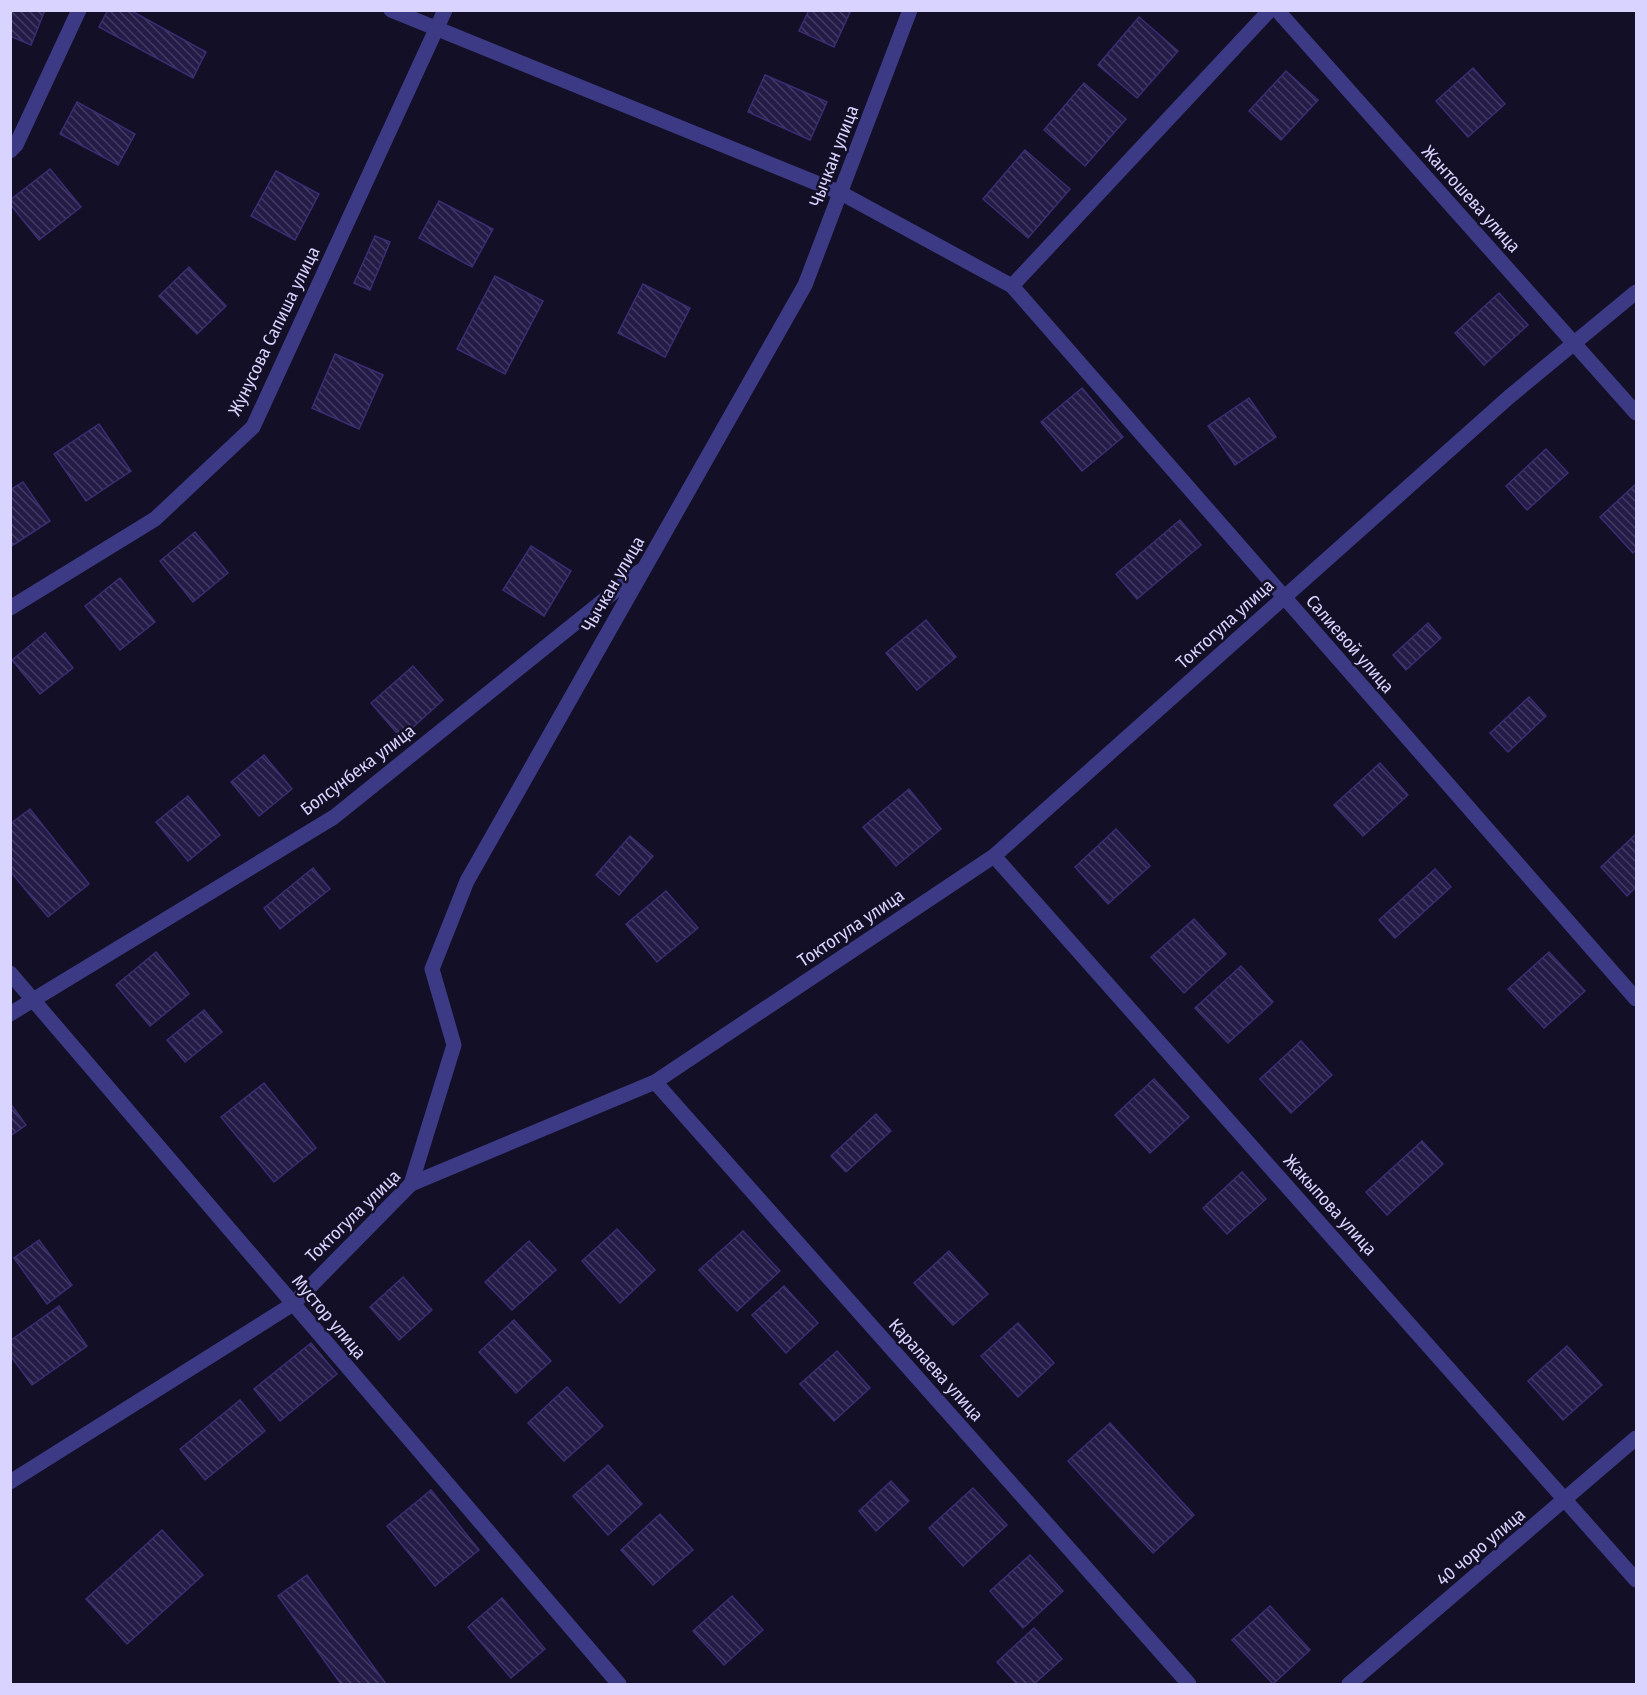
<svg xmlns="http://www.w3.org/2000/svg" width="1647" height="1695" font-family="'Fira Sans Condensed',sans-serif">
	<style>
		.building { fill: url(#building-back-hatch); stroke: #3b2d73; stroke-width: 1.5 }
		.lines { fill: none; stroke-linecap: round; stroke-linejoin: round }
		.minor { stroke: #3d3a85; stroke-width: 15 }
		.tertiary { stroke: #3d3a85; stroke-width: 15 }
		.labels { text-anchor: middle; stroke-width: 5; stroke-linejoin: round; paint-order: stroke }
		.street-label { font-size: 18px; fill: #d9d4ff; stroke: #130f26 }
	</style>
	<defs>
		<pattern id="building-back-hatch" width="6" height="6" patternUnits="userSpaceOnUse" patternTransform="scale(1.5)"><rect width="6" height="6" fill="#241b47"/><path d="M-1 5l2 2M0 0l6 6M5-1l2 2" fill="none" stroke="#433b63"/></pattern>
	</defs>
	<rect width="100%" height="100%" fill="#130f26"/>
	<!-- building -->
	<g class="building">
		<polygon points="10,10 45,10 31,45 10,36"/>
		<polygon points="108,10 130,10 206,52 193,78 99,27"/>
		<polygon points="809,10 851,10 834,47 799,31"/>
		<polygon points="1139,17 1178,51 1137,98 1098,65"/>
		<polygon points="1473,68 1505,104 1468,137 1436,101"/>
		<polygon points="1286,71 1318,100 1281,140 1249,111"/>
		<polygon points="765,75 827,102 810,140 748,112"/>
		<polygon points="1084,83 1126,119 1085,166 1044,130"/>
		<polygon points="77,102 135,134 118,165 60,134"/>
		<polygon points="1025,150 1070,189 1028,238 983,199"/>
		<polygon points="50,169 81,207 39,240 10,204 10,200"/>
		<polygon points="276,171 319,194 295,240 251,216"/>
		<polygon points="439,201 493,229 472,267 419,238"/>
		<polygon points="375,236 390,242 370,290 354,283"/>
		<polygon points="189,267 226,306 197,334 159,296"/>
		<polygon points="495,276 543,301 505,374 457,349"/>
		<polygon points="643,284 690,308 665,357 618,333"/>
		<polygon points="1499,293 1528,325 1484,365 1455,333"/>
		<polygon points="335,354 383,375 359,429 312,408"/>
		<polygon points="1082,388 1123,437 1082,471 1041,422"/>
		<polygon points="1249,398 1276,437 1235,465 1208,426"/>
		<polygon points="99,424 131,471 86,501 54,454"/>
		<polygon points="1546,449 1568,473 1527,510 1506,486"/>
		<polygon points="23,482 50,521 10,547 10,490"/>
		<polygon points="1636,484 1636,550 1633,553 1600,517"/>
		<polygon points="1180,520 1201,545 1137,599 1116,574"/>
		<polygon points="195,532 228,573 193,602 160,561"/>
		<polygon points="531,546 571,571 544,616 503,590"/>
		<polygon points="120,578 155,622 120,650 85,606"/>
		<polygon points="926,620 956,657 917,690 886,653"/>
		<polygon points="1428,623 1441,638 1406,670 1393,655"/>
		<polygon points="45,633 73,668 40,694 12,660"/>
		<polygon points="413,666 443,700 401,738 371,703"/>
		<polygon points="1529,697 1546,716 1508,752 1490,733"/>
		<polygon points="264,755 292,789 259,816 231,782"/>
		<polygon points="1380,763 1408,795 1363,836 1334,805"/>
		<polygon points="909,789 941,829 896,866 863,827"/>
		<polygon points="188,796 220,835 188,861 156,822"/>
		<polygon points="30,809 89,884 48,917 10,871 10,824"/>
		<polygon points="1116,829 1150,866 1108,904 1075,867"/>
		<polygon points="1636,834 1636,887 1627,896 1601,867"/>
		<polygon points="630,836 653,856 619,895 596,875"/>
		<polygon points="313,868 330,889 280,929 264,908"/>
		<polygon points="1435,869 1451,887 1395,938 1379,920"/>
		<polygon points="666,891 698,928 657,962 626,924"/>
		<polygon points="1194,919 1226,954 1184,993 1151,957"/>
		<polygon points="156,952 189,994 150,1026 116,985"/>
		<polygon points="1549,952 1585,991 1544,1028 1508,989"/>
		<polygon points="1241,966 1273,1002 1228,1043 1195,1008"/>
		<polygon points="204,1010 222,1032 185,1062 167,1040"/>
		<polygon points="1301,1041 1332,1075 1291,1113 1260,1079"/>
		<polygon points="1154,1079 1189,1117 1150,1153 1115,1115"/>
		<polygon points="264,1083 316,1148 274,1182 221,1117"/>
		<polygon points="10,1103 26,1125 10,1136"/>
		<polygon points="876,1114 891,1131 846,1172 831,1156"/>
		<polygon points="1422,1141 1443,1164 1387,1215 1366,1192"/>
		<polygon points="1242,1172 1266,1199 1227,1234 1203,1208"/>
		<polygon points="617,1229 655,1270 620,1303 582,1261"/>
		<polygon points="743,1231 780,1271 737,1311 699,1270"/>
		<polygon points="39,1240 72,1285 47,1304 14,1258"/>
		<polygon points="529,1241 556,1270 512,1310 485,1282"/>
		<polygon points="949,1251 988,1294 953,1325 914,1283"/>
		<polygon points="403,1277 432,1310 399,1340 370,1307"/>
		<polygon points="784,1286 818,1323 786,1353 752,1315"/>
		<polygon points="59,1306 87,1346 32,1385 10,1355 10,1341"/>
		<polygon points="514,1320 551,1361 516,1393 479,1352"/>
		<polygon points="1018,1323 1054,1363 1018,1397 981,1356"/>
		<polygon points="311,1343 337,1374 280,1421 254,1389"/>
		<polygon points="1567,1346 1602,1385 1563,1420 1528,1381"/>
		<polygon points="837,1351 870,1388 834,1421 800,1384"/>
		<polygon points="567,1387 603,1426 564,1461 528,1423"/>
		<polygon points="240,1400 265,1431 205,1480 180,1449"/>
		<polygon points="1110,1423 1194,1515 1153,1553 1068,1461"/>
		<polygon points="608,1465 642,1504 608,1535 573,1496"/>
		<polygon points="891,1481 909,1501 876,1531 859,1511"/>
		<polygon points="973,1488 1007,1525 963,1566 929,1528"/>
		<polygon points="431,1490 479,1550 435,1586 387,1526"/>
		<polygon points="660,1514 693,1550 653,1585 621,1550"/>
		<polygon points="162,1530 203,1575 127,1644 86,1599"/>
		<polygon points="1030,1555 1063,1591 1023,1628 990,1591"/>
		<polygon points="307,1575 386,1684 341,1684 278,1596"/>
		<polygon points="732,1596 763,1630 724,1665 693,1631"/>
		<polygon points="502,1598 545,1649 511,1678 468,1627"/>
		<polygon points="1270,1606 1310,1650 1273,1684 1232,1640"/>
		<polygon points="1034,1628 1062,1659 1034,1684 1017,1684 997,1662"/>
	</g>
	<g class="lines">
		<!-- minor -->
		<g class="minor">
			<polyline points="391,10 841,193 1012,286 1636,999"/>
			<polyline points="1277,10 1636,413"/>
			<polyline points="10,151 16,145 79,10"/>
			<polyline points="1012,286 1270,10"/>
			<polyline points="10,608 155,519 253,427 445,10"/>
			<polyline points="994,856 1636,1580"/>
			<polyline points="10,973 619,1684"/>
			<polyline points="10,1014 334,817 640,571"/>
			<polyline points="655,1082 1189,1684"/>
			<polyline points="411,1184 655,1082 994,856 1509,397 1636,292"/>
			<polyline points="411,1184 454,1045 432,969 467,881 805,285 910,10"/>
			<polyline points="1349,1684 1636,1438"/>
		</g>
		<!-- tertiary -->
		<polyline class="tertiary" points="10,1482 293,1304 411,1184"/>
	</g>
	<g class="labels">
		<!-- street labels -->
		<g class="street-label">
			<text transform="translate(834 156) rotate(-69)" y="6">Чычкан улица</text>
			<text transform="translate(1471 199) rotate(48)" y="6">Жантошева улица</text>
			<text transform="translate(274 331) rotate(-64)" y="6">Жунусова Сапиша улица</text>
			<text transform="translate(613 584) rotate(-60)" y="6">Чычкан улица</text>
			<text transform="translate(1225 624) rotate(-42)" y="6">Токтогула улица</text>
			<text transform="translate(1350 644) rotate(49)" y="6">Салиевой улица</text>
			<text transform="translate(358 770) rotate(-37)" y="6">Болсунбека улица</text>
			<text transform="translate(851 928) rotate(-34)" y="6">Токтогула улица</text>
			<text transform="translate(1330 1205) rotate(48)" y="6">Жакыпова улица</text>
			<text transform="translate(353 1216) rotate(-44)" y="6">Токтогула улица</text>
			<text transform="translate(329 1317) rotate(50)" y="6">Мустор улица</text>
			<text transform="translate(936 1370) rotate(48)" y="6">Каралаева улица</text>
			<text transform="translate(1481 1547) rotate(-40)" y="6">40 чоро улица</text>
		</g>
	</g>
	<!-- border -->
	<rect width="1647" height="1695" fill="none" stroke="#d9d4ff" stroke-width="24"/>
</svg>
